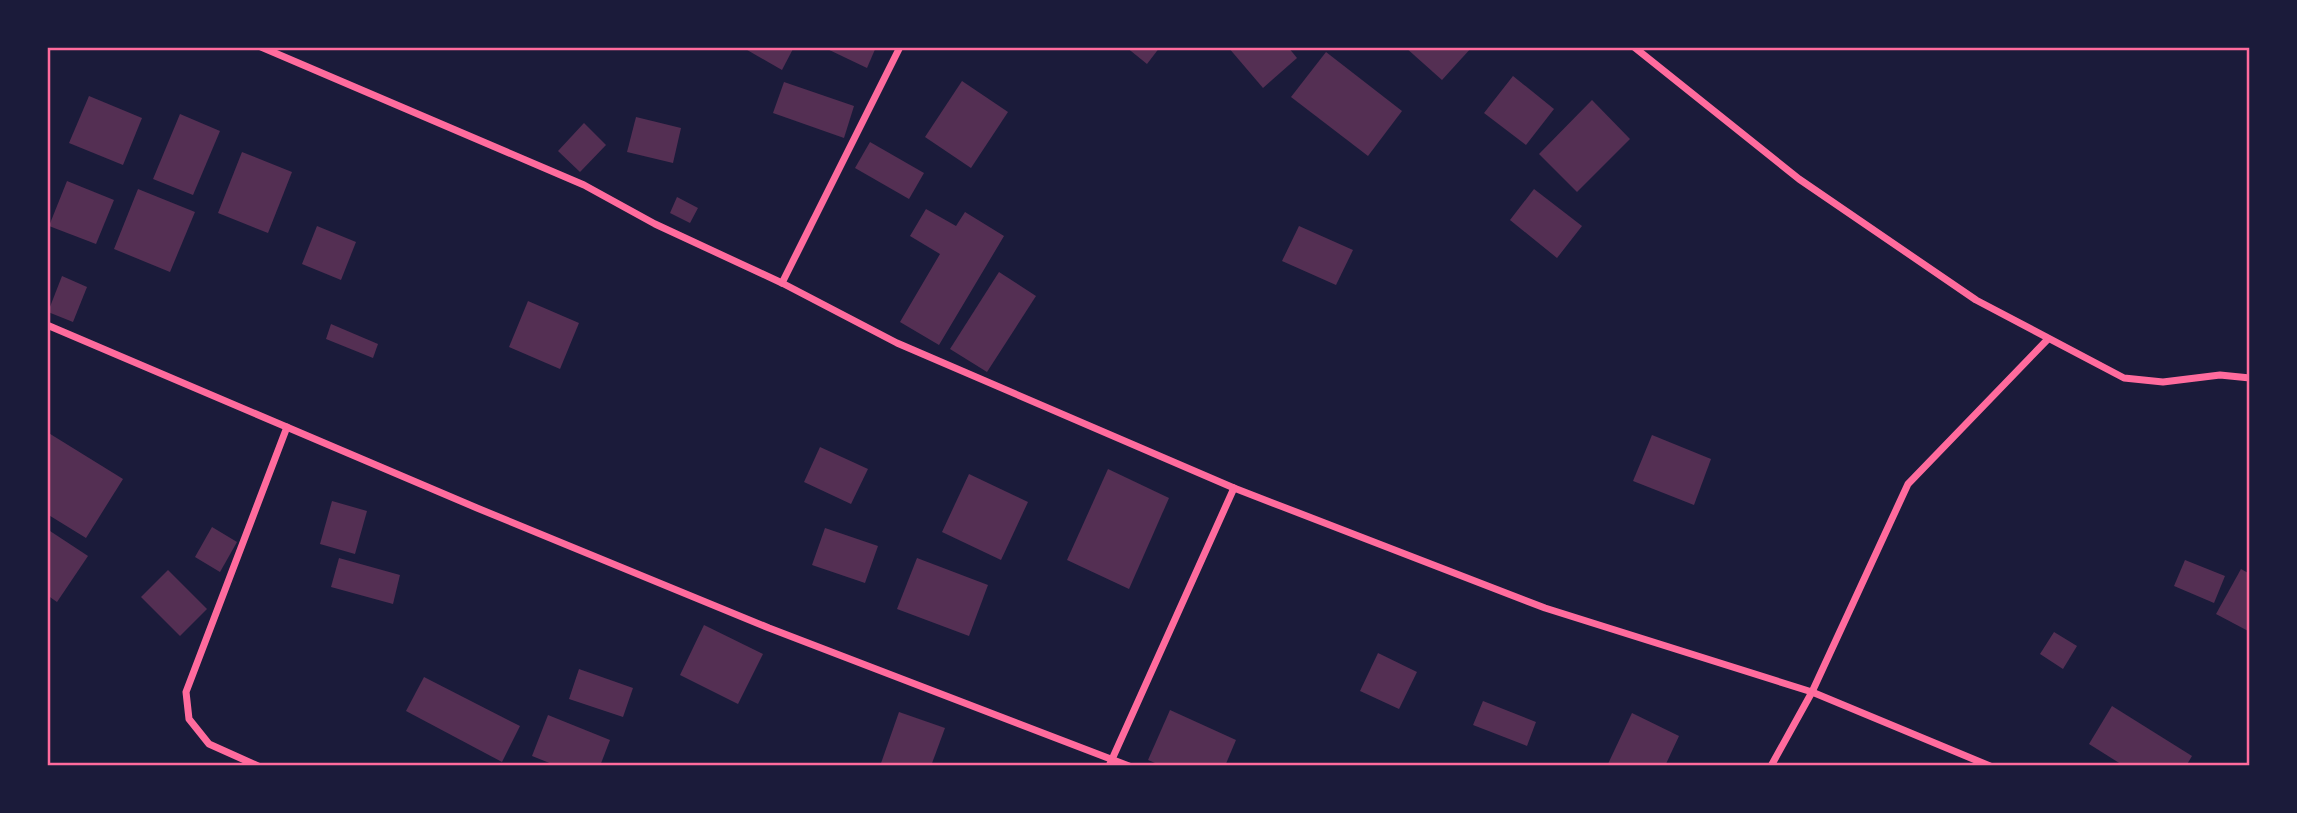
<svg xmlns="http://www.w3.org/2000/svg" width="2297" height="813" font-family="'Open Sans',sans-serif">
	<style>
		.building { fill: #542f53 }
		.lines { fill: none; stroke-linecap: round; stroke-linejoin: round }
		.minor { stroke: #ff6b9d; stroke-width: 7 }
		.neatline { fill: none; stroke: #ff6b9d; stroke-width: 2.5 }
	</style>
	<rect width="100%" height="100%" fill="#1b1b3a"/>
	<!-- building -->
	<g class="building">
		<polygon points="742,47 794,47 782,70"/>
		<polygon points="823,47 876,47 867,68"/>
		<polygon points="1126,47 1160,47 1147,64"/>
		<polygon points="1228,47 1288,47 1297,58 1263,88"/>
		<polygon points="1405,47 1472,47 1442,80"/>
		<polygon points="1326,52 1402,111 1368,156 1291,97"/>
		<polygon points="1513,76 1554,109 1526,145 1484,113"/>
		<polygon points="962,81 1008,112 971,168 925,137"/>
		<polygon points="784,82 854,106 844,138 773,113"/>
		<polygon points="89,96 142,118 123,165 69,143"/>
		<polygon points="1592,100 1630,139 1577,192 1539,154"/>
		<polygon points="180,114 220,131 193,195 153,179"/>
		<polygon points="636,117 681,128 673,163 627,152"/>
		<polygon points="584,123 606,145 580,172 558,151"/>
		<polygon points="870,142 924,173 909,199 855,168"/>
		<polygon points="242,152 292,172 268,233 218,213"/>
		<polygon points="67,181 114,200 96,244 49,226"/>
		<polygon points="138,189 195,212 170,272 114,249"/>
		<polygon points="1534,189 1582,226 1557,258 1510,220"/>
		<polygon points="677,197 698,208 690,223 670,213"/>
		<polygon points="926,209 956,226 965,212 1004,236 939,345 900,322 940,254 910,236"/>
		<polygon points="317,226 356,242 341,280 302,264"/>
		<polygon points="1299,226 1353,250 1336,285 1282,261"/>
		<polygon points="999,272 1036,296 987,372 950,349"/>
		<polygon points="62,276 87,287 73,322 48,312"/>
		<polygon points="528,301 579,323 560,369 509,347"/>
		<polygon points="331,324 378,344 373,358 326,339"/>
		<polygon points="47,432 123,479 86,538 47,514"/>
		<polygon points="1652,435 1711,459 1694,505 1633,481"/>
		<polygon points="820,447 868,469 851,504 804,482"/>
		<polygon points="1108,469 1169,498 1129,589 1067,560"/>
		<polygon points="969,474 1028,502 1001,560 942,532"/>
		<polygon points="332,501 367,511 355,554 320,544"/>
		<polygon points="212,527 237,542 220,572 195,557"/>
		<polygon points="825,528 878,546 865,583 812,565"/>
		<polygon points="50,531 88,556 57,602 47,595 47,535"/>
		<polygon points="339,558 400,575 393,604 331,587"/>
		<polygon points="917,558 988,585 969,636 897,609"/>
		<polygon points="2185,560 2225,576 2214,603 2174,586"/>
		<polygon points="2241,569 2250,574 2250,632 2216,614"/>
		<polygon points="168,570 207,609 180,636 141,597"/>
		<polygon points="704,625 763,654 738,704 680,675"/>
		<polygon points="2054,632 2077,646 2063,669 2040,654"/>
		<polygon points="1378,653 1417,672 1399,709 1360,691"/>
		<polygon points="579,669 633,688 623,717 569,699"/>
		<polygon points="424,677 520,726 502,762 406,711"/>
		<polygon points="1483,701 1536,722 1527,746 1473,725"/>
		<polygon points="2112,706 2192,756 2186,766 2124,766 2089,744"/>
		<polygon points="1170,710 1236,740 1225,766 1162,766 1148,760"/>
		<polygon points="899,712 945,728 931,766 880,766"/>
		<polygon points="1632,713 1679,736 1665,766 1607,766"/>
		<polygon points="548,715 610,740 600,766 557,766 532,756"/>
	</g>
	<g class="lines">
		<!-- minor -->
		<g class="minor">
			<polyline points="261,47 584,185 655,224 782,283 897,343 1234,488 1545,608 1812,692 1990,766"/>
			<polyline points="1634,47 1799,179 1976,300 2124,378 2163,382 2220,375 2250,378"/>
			<polyline points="782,283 900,47"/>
			<polyline points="47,325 477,508 769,628 1129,766"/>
			<polyline points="258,766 209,744 189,719 186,692 287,427"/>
			<polyline points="1109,766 1234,488"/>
			<polyline points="1771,766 1812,692 1908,484 2048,339"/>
		</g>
	</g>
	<!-- border -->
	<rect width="2297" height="813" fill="none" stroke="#1b1b3a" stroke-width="98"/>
	<rect x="49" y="49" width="2199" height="715" class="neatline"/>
</svg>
